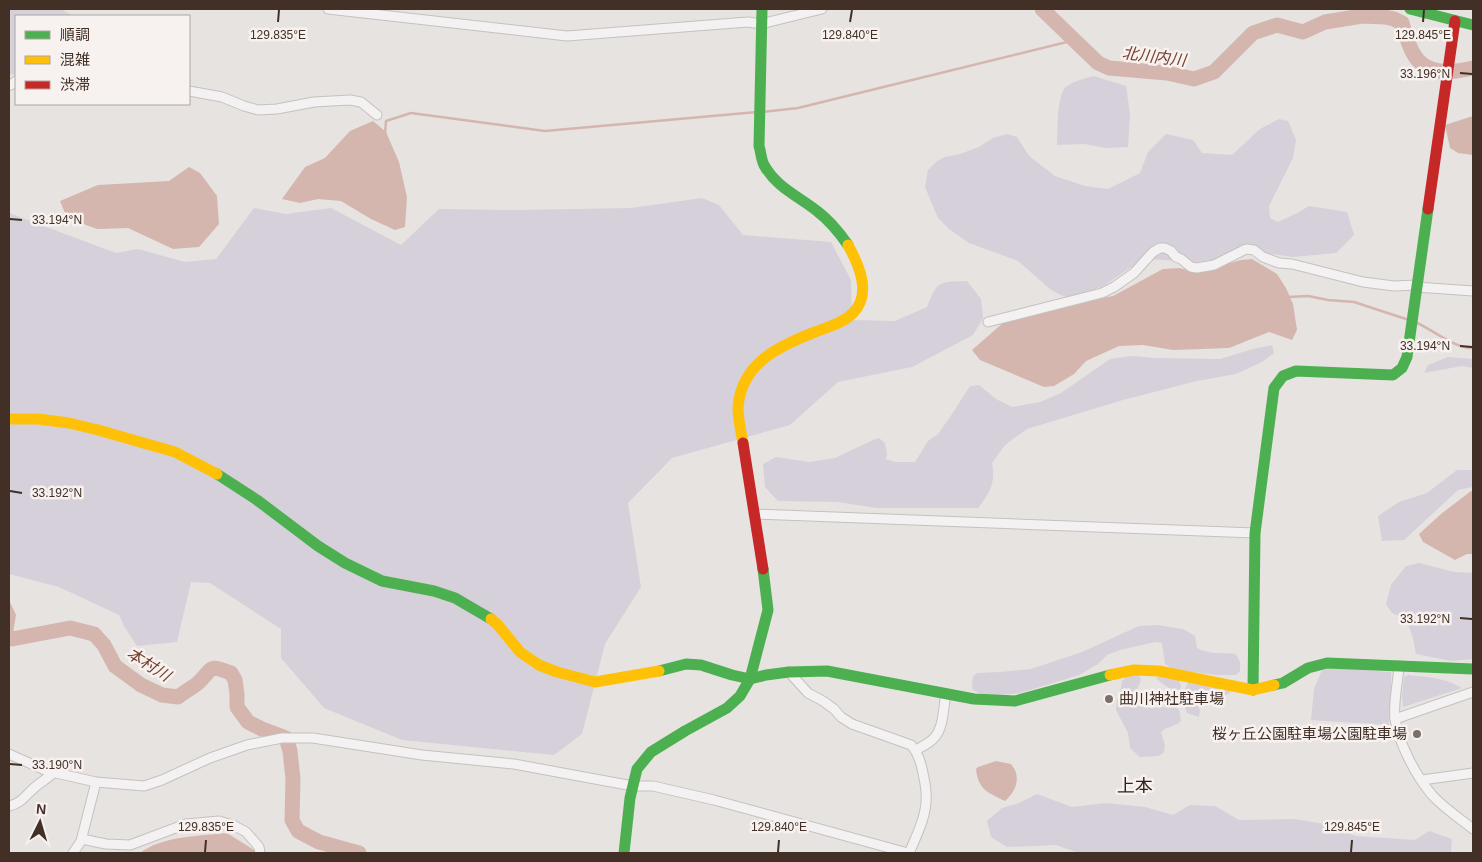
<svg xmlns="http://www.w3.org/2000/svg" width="1482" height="862" font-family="Helvetica,'Noto Sans JP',sans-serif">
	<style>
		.green { fill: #d6d0da }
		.water { fill: #d4b6ae }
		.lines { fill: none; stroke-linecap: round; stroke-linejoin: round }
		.stream { stroke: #d4b6ae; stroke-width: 2.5 }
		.river { stroke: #d4b6ae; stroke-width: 15 }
		.street-casing { stroke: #c5c1bf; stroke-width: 11 }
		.street { stroke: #f3f1f1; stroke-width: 9 }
		.fast { stroke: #4caf50; stroke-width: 11 }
		.slow { stroke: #ffc107; stroke-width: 11 }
		.jam { stroke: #c62828; stroke-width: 11 }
		.ticks { fill: none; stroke: #423027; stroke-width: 2 }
		.poi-dot { fill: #7c6f68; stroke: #f7f1ef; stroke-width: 2 }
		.labels { text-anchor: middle; stroke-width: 5; stroke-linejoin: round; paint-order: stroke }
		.poi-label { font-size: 15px; fill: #423027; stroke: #f7f1ef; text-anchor: start }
		.water-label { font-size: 16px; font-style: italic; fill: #78412e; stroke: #f7f1ef }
		.quarter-label { font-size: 18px; fill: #322219; stroke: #f7f1ef }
		.ticks-label { font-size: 12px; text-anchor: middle; fill: #423027; stroke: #f7f1ef; stroke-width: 5; stroke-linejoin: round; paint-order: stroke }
	</style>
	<rect width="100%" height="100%" fill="#e7e3e1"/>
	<!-- green -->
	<g class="green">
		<polygon points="9,9 61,9 73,16 16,16 16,75 9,74"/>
		<path d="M1094 76 1126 86 1130 114 1128 147 1106 148 1084 144 1057 145C1058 131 1056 94 1067 86 1075 81 1085 78 1094 76Z"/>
		<polygon points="1279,119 1288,121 1296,140 1293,158 1269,206 1270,218 1278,222 1299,212 1309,206 1347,212 1354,235 1336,253 1293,257 1249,251 1214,260 1194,262 1149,259 1133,266 1103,286 1072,298 1060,295 1050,289 1018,261 969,243 949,229 938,218 925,187 928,170 937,161 945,157 960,154 979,147 993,138 1007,134 1017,137 1029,156 1055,176 1085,186 1108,189 1140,173 1148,152 1166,134 1193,140 1202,153 1232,155 1260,129"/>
		<path d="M702 198 719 205 743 235 831 242 851 280 852 320 895 321 927 307C937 280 940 282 967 281L981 299 983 318 973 335 912 367 838 382 790 425 672 458 628 503 641 587 605 644 582 734 554 755 402 740 324 708 281 658V629L210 583 191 582 177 642 137 646 124 626 119 615 59 587 9 574V213L116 253 138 249 185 262 216 259 254 208 286 214 331 208 401 245 439 209 518 210 631 208Z"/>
		<path d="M1272 345 1274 353 1262 362 1236 374 1197 381 1123 400 1027 429 1005 445 992 463C996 482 990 493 978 508H877L837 502 778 501 765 487 763 464 776 457 809 462 835 458 873 440 879 438 885 443 887 454 886 459 895 462H915L928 441 938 434 950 417 970 386 979 385 996 399 1012 407 1040 402 1061 393 1110 359 1131 356 1155 358 1220 359 1253 349Z"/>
		<polygon points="1448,357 1473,359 1473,368 1462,366 1424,373 1428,365"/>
		<polygon points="1457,470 1473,470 1473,487 1458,490 1404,540 1382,541 1378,516 1399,502 1427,493"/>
		<polygon points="1419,563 1454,572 1473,573 1473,659 1451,661 1416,654 1413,638 1406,619 1392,613 1386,604 1391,585 1406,566"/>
		<path d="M1157 625 1183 629 1195 636 1197 648C1210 655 1221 652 1236 654L1240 662V671L1236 675H1217L1174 670 1165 664 1162 643 1155 642 1120 650 1107 655 1098 664 1079 675 1020 693 985 696 973 690 972 683 973 676 977 673 1000 672 1031 669 1082 652 1139 626Z"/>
		<path d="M1340 668 1391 672C1392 690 1389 708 1389 725L1311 720 1314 689 1322 670Z"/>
		<path d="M1137 674 1141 679C1140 686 1134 692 1135 698 1136 713 1162 706 1171 706 1173 706 1176 708 1179 709L1181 721C1175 727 1167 726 1161 732L1165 745 1164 752 1159 756 1140 757 1130 748 1128 733 1116 710 1117 700 1120 694 1122 681 1128 675Z"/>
		<path d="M1408 675C1427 677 1446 678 1462 688 1442 694 1423 701 1403 707L1402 696 1404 677Z"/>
		<path d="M1159 676 1179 680 1181 686 1180 690C1170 690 1163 685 1156 678Z"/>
		<path d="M1189 682 1231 688V692C1223 699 1207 694 1198 694L1195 700 1200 710 1199 717 1187 713C1183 702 1181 691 1189 682Z"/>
		<polygon points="1037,794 1072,807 1106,803 1145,807 1173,815 1190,805 1215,806 1239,820 1294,819 1325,824 1356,836 1415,840 1429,831 1452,839 1451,853 1079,853 1056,845 1007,847 991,837 987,821 1002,808 1019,803"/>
	</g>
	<!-- water -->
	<g class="water">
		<polygon points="1473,116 1473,155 1458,153 1450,148 1445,125"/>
		<polygon points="373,121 386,132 399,162 407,197 405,227 395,230 371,219 341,201 318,199 300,203 282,199 305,167 325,158 350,131"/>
		<polygon points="189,167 200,173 217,196 219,224 199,247 173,249 128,228 97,229 67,218 60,201 98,185 169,181"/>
		<polygon points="1252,259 1277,274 1286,288 1293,304 1297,330 1292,340 1269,332 1229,348 1173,350 1143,345 1119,346 1086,361 1074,374 1054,386 1044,387 980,360 972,350 1003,323 1067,304 1113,296 1163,269 1179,268 1197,272 1241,260"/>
		<polygon points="1471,491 1473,492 1473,554 1467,554 1455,560 1423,542 1419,534 1441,514"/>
		<polygon points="9,600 16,615 12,639 9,645"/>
		<path d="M996 761 1011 764C1022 777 1016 791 1005 801 989 793 978 790 976 769L978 767Z"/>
		<path d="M227 833 254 850 255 853H140C162 836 199 836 227 833Z"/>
	</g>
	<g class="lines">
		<!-- stream -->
		<g class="stream">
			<polyline points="762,112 798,108 1075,40"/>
			<polyline points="385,134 386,121 411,113 545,131 757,112"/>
			<polyline points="1288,297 1308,296 1328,300 1354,302 1409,320"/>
			<path d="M1415 322C1432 329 1455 349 1473 348"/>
		</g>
		<!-- river -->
		<g class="river">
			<path d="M1042 9 1098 63 1109 68 1167 73 1194 79 1214 72 1253 33 1277 25 1303 32 1325 22 1362 16 1385 17 1394 19 1402 23C1405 33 1408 44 1413 53 1425 76 1452 73 1473 68"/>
			<path d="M9 637 12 639 70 628 94 634 104 645 115 666 141 685 162 695 178 697C184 692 192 688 198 683 214 668 207 664 231 673L235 680 237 694V707L248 722 262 729 286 738 290 751 293 779 292 820 298 831 319 842 359 853"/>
		</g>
		<defs>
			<g id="street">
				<polyline points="328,9 567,36 748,22 761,24 822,9"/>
				<polyline points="9,84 11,85 16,81"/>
				<polyline points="189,91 222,97 244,106 258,110 277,109 314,102 350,100 361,102 377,115"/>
				<polyline points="1416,287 1473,291"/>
				<polyline points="988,322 1102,293 1114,287 1134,273 1153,252 1160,248 1165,248 1171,251 1176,257 1181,259 1191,267 1197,268 1214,265 1246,249 1254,250 1263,257 1279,263 1292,264 1363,282 1394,286 1416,285"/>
				<polyline points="754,514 1255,533"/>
				<path d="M1399 666C1398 683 1393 702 1395 719 1399 744 1416 776 1432 795 1444 808 1459 818 1473 829"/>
				<path d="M789 672 808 693 823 701 834 709 841 717 852 724 911 745C918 752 921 763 923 773 924 779 926 786 926 793 928 813 917 835 909 853"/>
				<polyline points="1395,719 1473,692"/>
				<path d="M916 750C921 747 928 744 933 739 944 729 943 708 946 694"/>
				<polyline points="9,754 47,771 96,782 144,786 162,780 210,758 247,745 282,738 313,738 422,755 514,764 633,786 653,786 714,800 908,853"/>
				<polyline points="1422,780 1473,773"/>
				<path d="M9 806C20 804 25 796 33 789 39 783 47 779 53 773"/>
				<polyline points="82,839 106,844 130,845 186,824 219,821 233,825 246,832 259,847 260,853"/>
				<polyline points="73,853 81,841 96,782"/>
			</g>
		</defs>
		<!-- street casing -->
		<use href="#street" class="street-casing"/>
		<!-- street -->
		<use href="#street" class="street"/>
		<!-- fast -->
		<g class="fast">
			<path d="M762 9 759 146C761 152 761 159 764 165 776 187 798 196 817 211 829 220 839 232 848 245"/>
			<polyline points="1410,9 1473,25"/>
			<polyline points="217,474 257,500 318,546 345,563 382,581 434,591 455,598 491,619"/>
			<polyline points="659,671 686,664 701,665 732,675 750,679 766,675 789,672 827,671 974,699 1015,701 1110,675"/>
			<polyline points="1274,685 1283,683 1308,668 1327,663 1473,669"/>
			<polyline points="1253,690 1255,533 1274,388 1283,376 1296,371 1393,375 1402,368 1407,357 1428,209"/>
			<polyline points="624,853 630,798 637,769 651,752 685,731 727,708 740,696 750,679 768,610 763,569"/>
		</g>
		<!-- slow -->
		<g class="slow">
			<polyline points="9,419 38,419 69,423 98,430 175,452 217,474"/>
			<path d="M743 443C741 432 738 419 738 408 741 363 779 346 815 332 828 327 843 323 853 313 872 294 859 265 848 245"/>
			<polyline points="491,619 498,625 520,652 539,665 557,672 595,682 659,671"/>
			<polyline points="1110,675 1134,670 1159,671 1253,690 1274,685"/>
		</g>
		<!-- jam -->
		<g class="jam">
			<polyline points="1428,209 1455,21"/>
			<polyline points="743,443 763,569"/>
		</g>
	</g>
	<!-- ticks -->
	<path class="ticks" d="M278 22 279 10M850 22 852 10M1423 22 1424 10M1460 73 1472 74M10 219 22 220M1460 346 1472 347M10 491 22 493M1460 618 1472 619M10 764 22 765M205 852 206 840M778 852 779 840M1351 852 1352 840"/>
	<!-- markers -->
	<g class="poi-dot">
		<circle cx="1109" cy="699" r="5"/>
		<circle cx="1417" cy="734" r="5"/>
	</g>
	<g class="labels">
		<!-- poi labels -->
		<g class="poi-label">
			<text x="1119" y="704">曲川神社駐車場</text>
			<text x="1407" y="739" text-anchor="end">桜ヶ丘公園駐車場公園駐車場</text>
		</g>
		<!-- water labels -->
		<g class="water-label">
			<text transform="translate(1154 56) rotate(7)" y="6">北川内川</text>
			<text transform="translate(149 664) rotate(32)" y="6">本村川</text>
		</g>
		<!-- quarter labels -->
		<g class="quarter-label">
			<text x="1135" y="792">上本</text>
		</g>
	</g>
	<g class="ticks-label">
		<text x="278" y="39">129.835°E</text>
		<text x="850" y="39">129.840°E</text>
		<text x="1423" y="39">129.845°E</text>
		<text x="1425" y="78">33.196°N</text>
		<text x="57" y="224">33.194°N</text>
		<text x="1425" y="350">33.194°N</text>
		<text x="57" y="497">33.192°N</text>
		<text x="1425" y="623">33.192°N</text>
		<text x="57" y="769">33.190°N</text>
		<text x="206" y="831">129.835°E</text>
		<text x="779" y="831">129.840°E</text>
		<text x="1352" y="831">129.845°E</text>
	</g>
	<!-- border -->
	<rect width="1482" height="862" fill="none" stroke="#423027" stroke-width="20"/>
	<!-- legend -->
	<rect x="15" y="15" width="175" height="90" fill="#f7f1ef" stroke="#afa49f"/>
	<rect x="25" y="31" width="25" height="8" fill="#4caf50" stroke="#afa49f"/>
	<text x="60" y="40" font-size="15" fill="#423027">順調</text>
	<rect x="25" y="56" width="25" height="8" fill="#ffc107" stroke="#afa49f"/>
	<text x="60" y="65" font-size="15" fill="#423027">混雑</text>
	<rect x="25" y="81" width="25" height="8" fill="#c62828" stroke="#afa49f"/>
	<text x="60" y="90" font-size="15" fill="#423027">渋滞</text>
	<!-- north arrow -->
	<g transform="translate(40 822) rotate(5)" stroke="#f7f1ef" stroke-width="4" paint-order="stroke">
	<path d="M0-4L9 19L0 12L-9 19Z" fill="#423027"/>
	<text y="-8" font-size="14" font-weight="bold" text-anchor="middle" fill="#423027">N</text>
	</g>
</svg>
